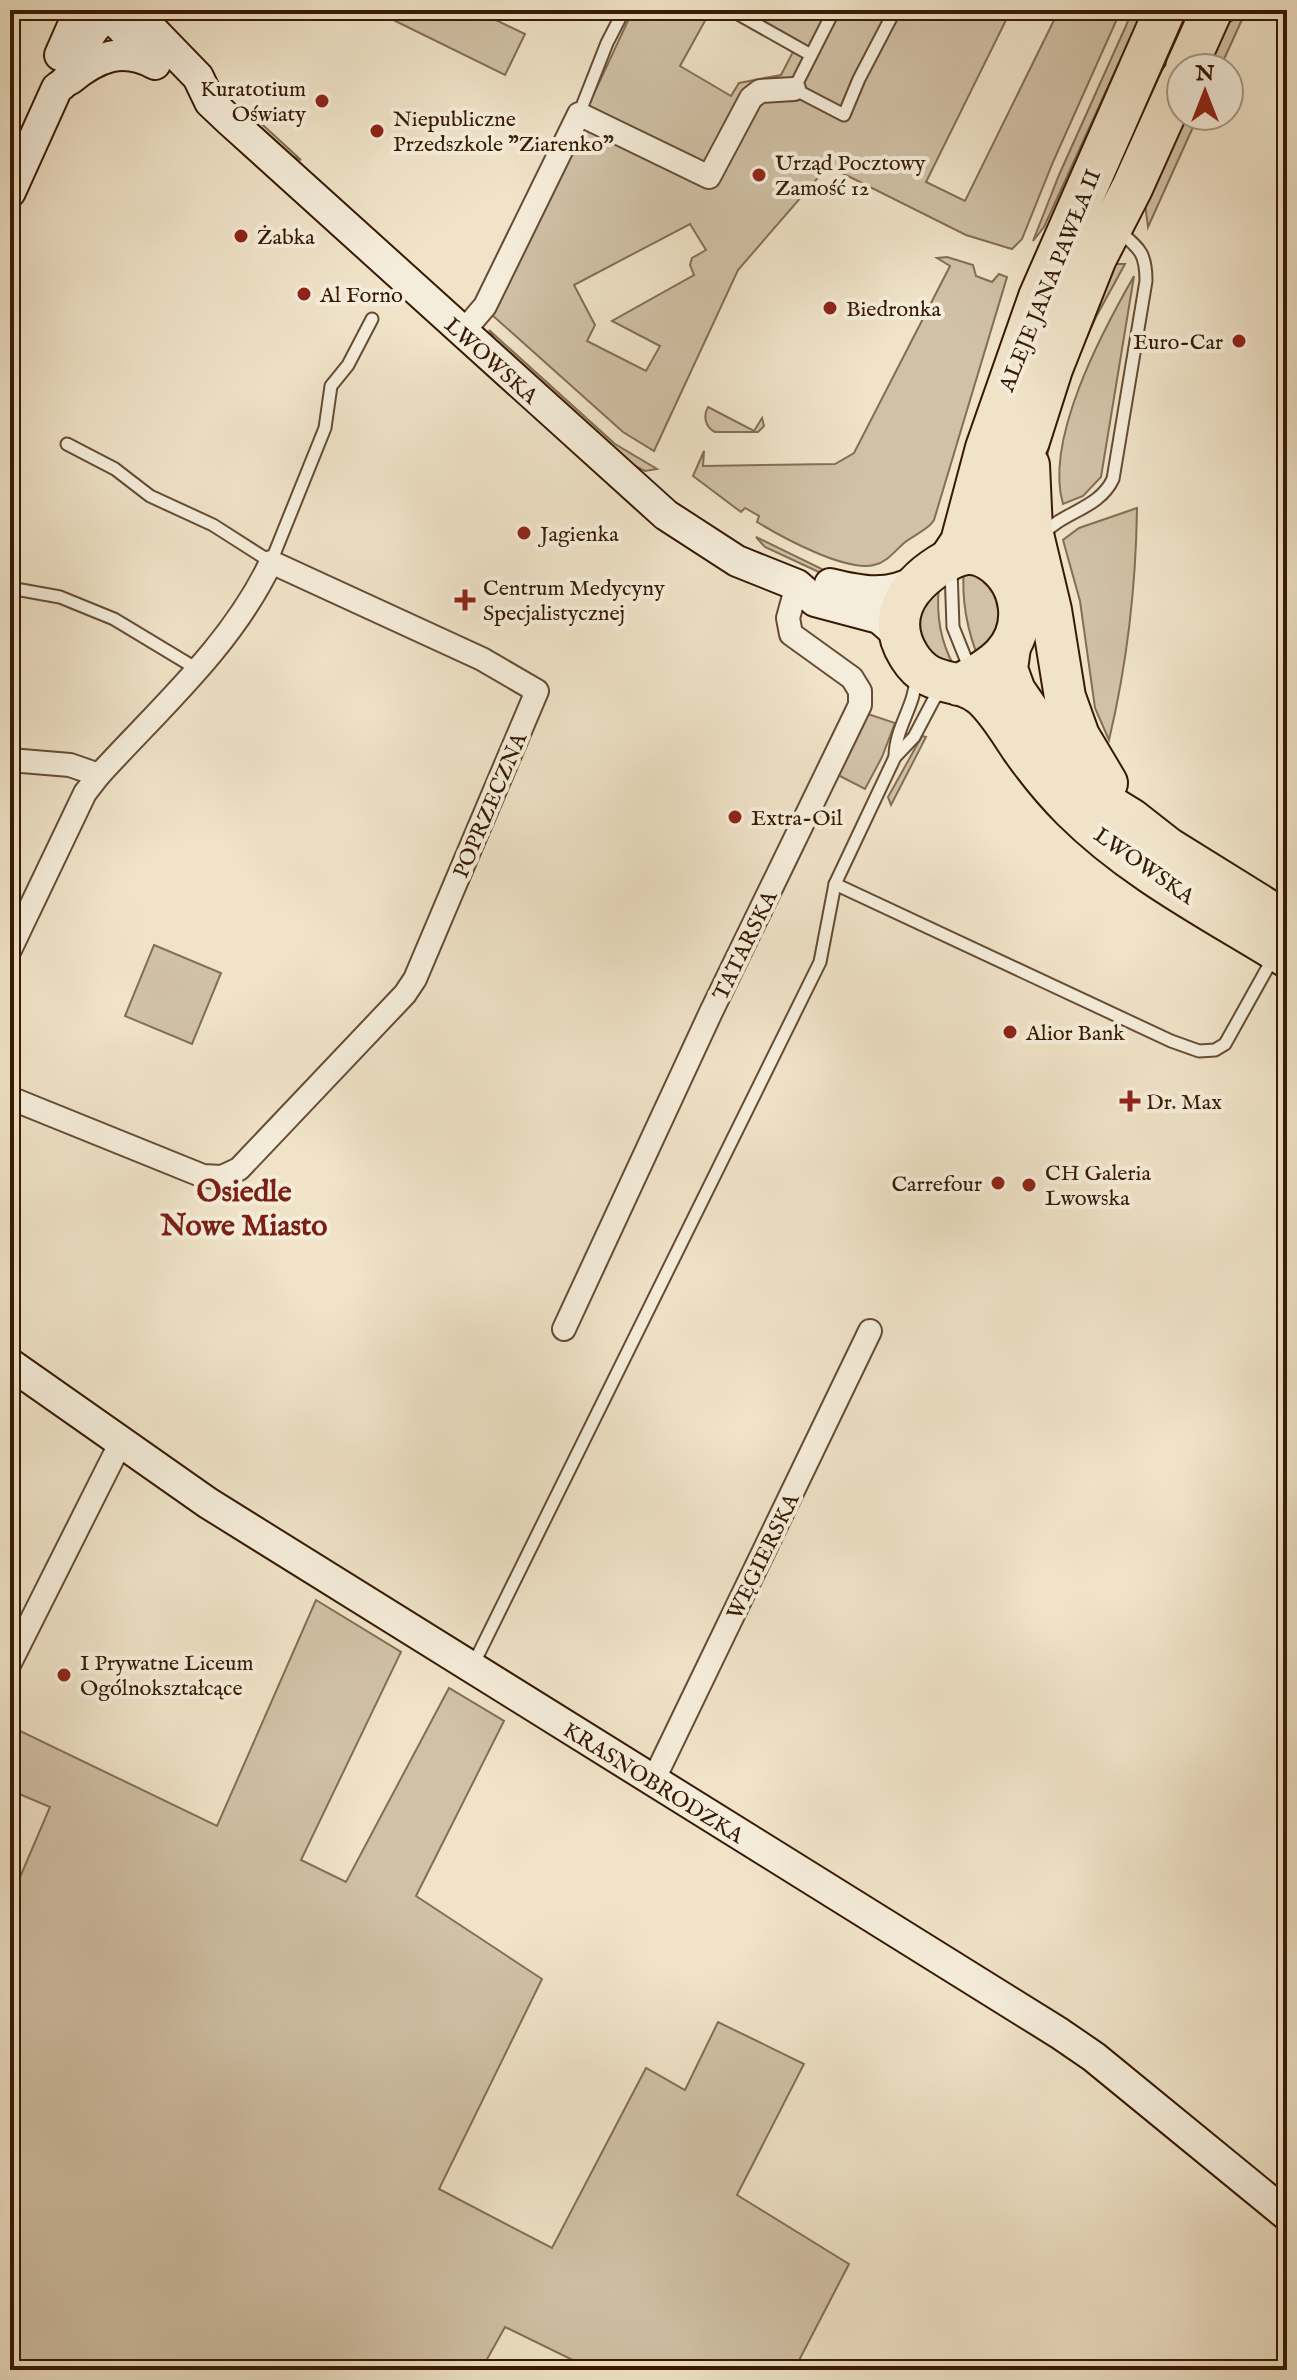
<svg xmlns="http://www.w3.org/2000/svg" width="1297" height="2380" font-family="'IM FELL English',serif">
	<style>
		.green { fill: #d1c1a6; stroke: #846e54; stroke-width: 2; fill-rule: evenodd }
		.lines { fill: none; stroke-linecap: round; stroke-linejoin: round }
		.lane-casing { stroke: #664c34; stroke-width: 15 }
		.street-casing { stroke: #664c34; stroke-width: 26 }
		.secondary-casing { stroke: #381a02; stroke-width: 34 }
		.highway-casing { stroke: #381a02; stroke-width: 44 }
		.lane { stroke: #f5eddb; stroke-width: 11 }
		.street { stroke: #f5eddb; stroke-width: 22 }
		.secondary { stroke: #f5eddb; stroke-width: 30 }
		.highway { stroke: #f0e3c8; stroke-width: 40 }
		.poi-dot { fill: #8f2418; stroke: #f5eddb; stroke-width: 3 }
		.labels { text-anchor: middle; stroke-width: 8; stroke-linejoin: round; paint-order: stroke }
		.poi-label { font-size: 22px; fill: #381a02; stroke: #f5eddb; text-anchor: start }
		.street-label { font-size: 22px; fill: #381a02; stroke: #f5eddb }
		.district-label { font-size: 30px; font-weight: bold; fill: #7a1f14; stroke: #f5eddb }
	</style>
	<rect width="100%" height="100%" fill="#f0e3c8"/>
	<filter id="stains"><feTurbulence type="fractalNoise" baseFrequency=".0025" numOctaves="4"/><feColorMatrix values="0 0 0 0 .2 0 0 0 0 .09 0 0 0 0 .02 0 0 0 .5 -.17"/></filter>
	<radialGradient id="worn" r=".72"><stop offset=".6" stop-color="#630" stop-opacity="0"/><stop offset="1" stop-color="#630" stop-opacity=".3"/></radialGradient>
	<!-- green -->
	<g class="green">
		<polygon points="373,10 475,10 525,34 505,75"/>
		<path d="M633 10H711L680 66 731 96 739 83 781 75 793 52 720 10H1011L926 182 965 201 1059 10H1121L1053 162 1022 239 1012 249 966 235 828 166 738 270 654 451 623 432 491 314ZM690 224 706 250 692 258 690 265 694 275 612 321 660 346 646 371 587 341 595 325 574 285Z"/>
		<polygon points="1133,10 1143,10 1044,227 1033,241 1059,175"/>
		<polygon points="1177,10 1196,10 1114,180 1133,136"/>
		<polygon points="1245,13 1220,68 1204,68 1225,25"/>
		<path d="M251 114 301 160C287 156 255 128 251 114Z"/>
		<polygon points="1182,116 1198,116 1148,227 1145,203"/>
		<path d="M947 257 973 265 976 276 992 282 999 274 1007 277 934 520 930 525C922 532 912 537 904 543 894 552 887 562 874 565 845 572 782 537 757 522L759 516 745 508 741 512 693 476 704 451 703 466 835 464 854 453 950 266 937 258Z"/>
		<polygon points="1113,264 1125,264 1096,317 1071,372 1052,429 1047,458 1039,474 1045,433"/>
		<path d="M1134 276 1101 477 1083 496 1063 504C1044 440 1102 332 1134 276Z"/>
		<polygon points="489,330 615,444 657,469 645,471 631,464 496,342"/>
		<path d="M708 407 754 431 762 418 764 426 758 432H715C705 427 703 416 708 407Z"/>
		<path d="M1137 508C1136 587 1127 664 1109 740L1095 708 1080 601 1063 540 1079 528Z"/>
		<polygon points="756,537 824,570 823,574 765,547"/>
		<path d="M972 565 1009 609 980 662C967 631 961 602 964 568Z"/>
		<path d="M939 586C936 615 940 641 954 666 925 658 920 643 918 615Z"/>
		<polygon points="865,713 895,723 882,757 865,789 834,773"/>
		<polygon points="922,736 926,737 891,805 888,797"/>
		<polygon points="154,945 221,973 192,1044 125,1016"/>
		<polygon points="316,1600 401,1652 301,1860 346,1882 449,1688 504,1721 416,1896 542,1979 439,2189 552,2248 646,2068 685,2090 718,2022 804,2064 737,2195 849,2264 794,2370 593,2370 505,2327 481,2370 10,2370 10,1879 18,1882 50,1807 10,1790 10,1726 217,1826"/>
	</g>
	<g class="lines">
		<defs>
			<g id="lane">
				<polyline points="731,10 811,55"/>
				<polyline points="834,10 794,89 844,115 859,79 895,10"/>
				<polyline points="1276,10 1287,16"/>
				<polyline points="579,114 607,43 624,10"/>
				<polyline points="67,444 115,469 150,496 213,525 271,562 325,428 331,386 348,365 372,319"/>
				<path d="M1042 535C1064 511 1099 509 1113 479L1146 281C1146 253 1140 249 1119 231"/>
				<polyline points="951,569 953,627 971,672"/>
				<polyline points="10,588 60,597 114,619 197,669"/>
				<path d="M895 757C895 728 915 706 916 678"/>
				<polyline points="835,884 895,757 914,737 934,699 942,690"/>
				<polyline points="473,1665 820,962 835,884 1171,1041 1199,1051 1215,1050 1225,1044 1273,958"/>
			</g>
			<g id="street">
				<polyline points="462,333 485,306 579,114 709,177 751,98 760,91 794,89"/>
				<polyline points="10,760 70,765 99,775"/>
				<path d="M10 950 85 793 99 775C160 708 232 645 271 562L482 659 537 691 415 979 405 994 239 1169 222 1177 203 1176 10 1098"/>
				<polyline points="564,1329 711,1012 860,705 860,691 852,678 791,634 788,618 797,585"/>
				<polyline points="10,1663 121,1442"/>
				<polyline points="653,1781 870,1331"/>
			</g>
			<g id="secondary">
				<polyline points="133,10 198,77 210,102 229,120 666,515 737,561 797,585 815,601 879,618 901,637"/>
				<polyline points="60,55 75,21 76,10"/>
				<path d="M70 79C97 57 123 46 155 64"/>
				<path d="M10 192 57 88C84 72 79 34 106 18L116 22 144 51"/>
				<path d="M830 584C862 592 889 597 919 579"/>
				<polyline points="10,1364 208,1503 1059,2033 1094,2057 1287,2215"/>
			</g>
			<g id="highway">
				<polyline points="1186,68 1212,10"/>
				<polyline points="1029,465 1032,530 1051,610 1065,697 1079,736 1107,783"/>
				<polyline points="951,557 961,542 986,448 1039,297 1165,10"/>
				<polyline points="1005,573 999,560 998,536 1014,474 1029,441 1052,369 1096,258 1132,188 1181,79"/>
				<polyline points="1010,647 1007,669 1015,691 1057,752 1100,800 1131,819 1168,848 1287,922"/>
				<path d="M958 685C974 677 991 668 1003 655 1028 628 1023 586 995 564 974 548 959 553 940 565 907 586 885 618 909 656 930 690 958 676 982 696 998 710 1009 730 1022 749 1037 770 1054 791 1072 809 1134 871 1213 911 1287 957"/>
			</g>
		</defs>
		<!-- lane casing -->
		<use href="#lane" class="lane-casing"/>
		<!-- street casing -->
		<use href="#street" class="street-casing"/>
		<!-- secondary casing -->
		<use href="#secondary" class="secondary-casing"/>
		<!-- highway casing -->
		<use href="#highway" class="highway-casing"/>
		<!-- lane -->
		<use href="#lane" class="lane"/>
		<!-- street -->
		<use href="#street" class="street"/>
		<!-- secondary -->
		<use href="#secondary" class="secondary"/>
		<!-- highway -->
		<use href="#highway" class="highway"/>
	</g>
	<!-- markers -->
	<g class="poi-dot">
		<circle cx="322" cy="101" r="8"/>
		<circle cx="377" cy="131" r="8"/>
		<circle cx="759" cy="175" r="8"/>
		<circle cx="241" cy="236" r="8"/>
		<circle cx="304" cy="294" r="8"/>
		<circle cx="830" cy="308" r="8"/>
		<circle cx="1239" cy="341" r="8"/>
		<circle cx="524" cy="533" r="8"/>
		<path d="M461 588h8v8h8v8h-8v8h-8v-8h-8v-8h8z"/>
		<circle cx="735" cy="817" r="8"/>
		<circle cx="1010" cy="1032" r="8"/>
		<path d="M1126 1089h8v8h8v8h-8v8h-8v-8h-8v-8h8z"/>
		<circle cx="998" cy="1183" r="8"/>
		<circle cx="1029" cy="1185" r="8"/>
		<circle cx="64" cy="1675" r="8"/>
	</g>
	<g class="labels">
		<!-- poi labels -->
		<g class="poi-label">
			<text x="306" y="96" text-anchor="end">Kuratotium<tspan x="306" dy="25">Oświaty</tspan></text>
			<text x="393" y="126">Niepubliczne<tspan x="393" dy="25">Przedszkole "Ziarenko"</tspan></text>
			<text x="775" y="170">Urząd Pocztowy<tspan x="775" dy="25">Zamość 12</tspan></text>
			<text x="257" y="244">Żabka</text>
			<text x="320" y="302">Al Forno</text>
			<text x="846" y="316">Biedronka</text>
			<text x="1223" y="349" text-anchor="end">Euro-Car</text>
			<text x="540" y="541">Jagienka</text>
			<text x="483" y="595">Centrum Medycyny<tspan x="483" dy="25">Specjalistycznej</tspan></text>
			<text x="751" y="825">Extra-Oil</text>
			<text x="1026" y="1040">Alior Bank</text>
			<text x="1146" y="1109">Dr. Max</text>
			<text x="1045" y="1180">CH Galeria<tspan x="1045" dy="25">Lwowska</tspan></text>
			<text x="982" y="1191" text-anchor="end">Carrefour</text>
			<text x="80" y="1670">I Prywatne Liceum<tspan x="80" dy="25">Ogólnokształcące</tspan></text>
		</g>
		<!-- street labels -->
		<g class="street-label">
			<text transform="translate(1049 280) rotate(-68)" y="8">ALEJE JANA PAWŁA II</text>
			<text transform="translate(492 360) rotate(42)" y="8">LWOWSKA</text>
			<text transform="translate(489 805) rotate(-67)" y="8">POPRZECZNA</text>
			<text transform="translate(1145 865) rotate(35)" y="8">LWOWSKA</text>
			<text transform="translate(744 945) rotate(-64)" y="8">TATARSKA</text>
			<text transform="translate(762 1556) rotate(-64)" y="8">WĘGIERSKA</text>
			<text transform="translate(654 1782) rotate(32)" y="8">KRASNOBRODZKA</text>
		</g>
		<!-- district labels -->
		<g class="district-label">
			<text x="244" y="1201">Osiedle<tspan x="244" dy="34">Nowe Miasto</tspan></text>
		</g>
	</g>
	<!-- margin -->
	<rect width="1297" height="2380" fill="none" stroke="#f0e3c8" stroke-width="40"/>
	<rect x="12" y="12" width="1273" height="2356" fill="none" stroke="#381a02" stroke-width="4"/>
	<rect x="20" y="20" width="1257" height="2340" fill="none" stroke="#381a02" stroke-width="2"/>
	<!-- north arrow -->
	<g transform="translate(1205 92)"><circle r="38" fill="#f5eddb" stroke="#a99984" stroke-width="2"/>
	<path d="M0-6L14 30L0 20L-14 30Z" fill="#8f2418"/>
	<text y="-12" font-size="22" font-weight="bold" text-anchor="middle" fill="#381a02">N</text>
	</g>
	<rect width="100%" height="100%" filter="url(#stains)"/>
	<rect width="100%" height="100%" fill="url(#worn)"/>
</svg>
